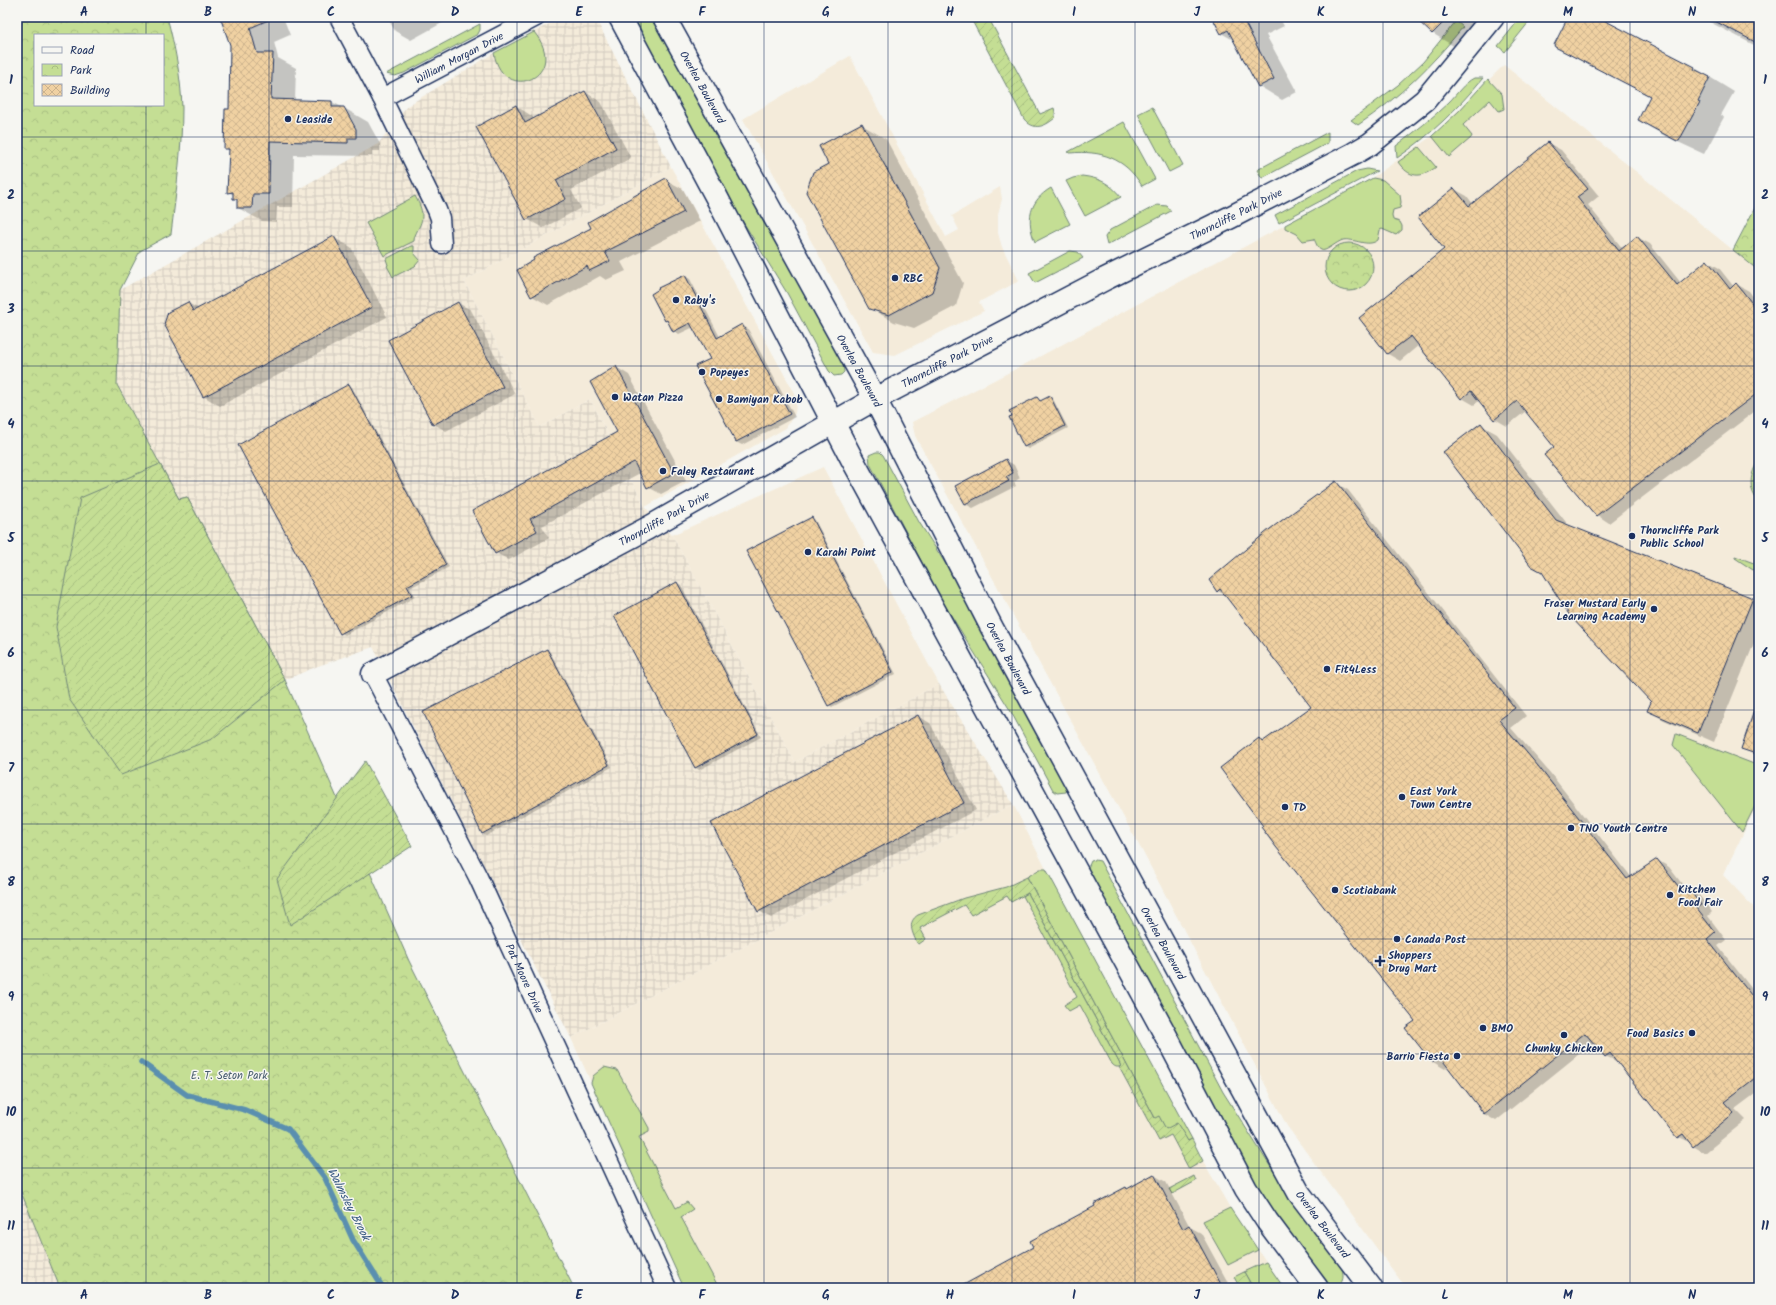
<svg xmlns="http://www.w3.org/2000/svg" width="1776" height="1305" font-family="Kalam,sans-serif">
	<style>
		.built { fill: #f4ebda }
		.industrial { fill: url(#industrial-grid) }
		.grass { fill: #c4de94; stroke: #708679 }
		.park { fill: url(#park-crowns); stroke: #708679; fill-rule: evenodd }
		.garden { fill: url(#garden-furrows); stroke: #708679 }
		.shadow { fill: #0003; fill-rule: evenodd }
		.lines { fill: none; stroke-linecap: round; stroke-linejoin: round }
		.stream { stroke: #5a8faf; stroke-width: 5.5 }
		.building { fill: url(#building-cross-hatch); stroke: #1b2f5e }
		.street-casing { stroke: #1b2f5e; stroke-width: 21 }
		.secondary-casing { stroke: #1b2f5e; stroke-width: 25 }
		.street { stroke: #f6f6f2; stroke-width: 18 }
		.secondary { stroke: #f6f6f2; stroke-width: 22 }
		.grid { fill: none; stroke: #1b2f5e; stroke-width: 1; stroke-opacity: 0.55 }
		.poi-dot { fill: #1b2f5e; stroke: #f6f6f2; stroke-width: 1.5 }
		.labels { text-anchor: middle; stroke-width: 3; stroke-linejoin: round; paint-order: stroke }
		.street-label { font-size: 11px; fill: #1b2f5e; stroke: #f6f6f2 }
		.poi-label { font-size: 11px; font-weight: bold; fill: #1b2f5e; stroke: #f6f6f2; text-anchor: start }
		.park-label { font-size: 11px; fill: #455b6c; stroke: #f6f6f2 }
		.water-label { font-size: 12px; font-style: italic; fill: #355780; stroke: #f6f6f2 }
		.neatline { fill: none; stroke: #1b2f5e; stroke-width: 1.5 }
		.grid-label { font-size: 13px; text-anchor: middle; font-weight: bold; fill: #1b2f5e }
	</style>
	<defs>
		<pattern id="industrial-grid" width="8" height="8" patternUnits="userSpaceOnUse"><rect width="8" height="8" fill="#f4ebda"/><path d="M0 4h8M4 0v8" fill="none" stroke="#d1cabe"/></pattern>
		<pattern id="park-crowns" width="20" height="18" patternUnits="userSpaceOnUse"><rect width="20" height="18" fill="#c4de94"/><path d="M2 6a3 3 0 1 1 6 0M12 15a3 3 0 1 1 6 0" fill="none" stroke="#a8bf82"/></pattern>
		<pattern id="garden-furrows" width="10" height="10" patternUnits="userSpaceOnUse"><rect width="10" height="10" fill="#c4de94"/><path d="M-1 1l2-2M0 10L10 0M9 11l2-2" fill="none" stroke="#a8bf82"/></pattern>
		<pattern id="building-cross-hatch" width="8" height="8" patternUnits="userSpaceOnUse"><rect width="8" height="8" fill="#f0d1a2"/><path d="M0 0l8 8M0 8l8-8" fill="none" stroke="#cdb48e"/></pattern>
	</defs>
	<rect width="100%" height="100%" fill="#f6f6f2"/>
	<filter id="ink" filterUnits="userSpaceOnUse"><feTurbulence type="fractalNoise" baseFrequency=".025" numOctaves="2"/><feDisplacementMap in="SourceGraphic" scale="8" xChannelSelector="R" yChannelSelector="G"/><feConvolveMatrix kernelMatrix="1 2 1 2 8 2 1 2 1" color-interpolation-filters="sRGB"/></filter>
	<g filter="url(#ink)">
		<!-- built -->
		<g class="built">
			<polygon points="850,56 946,237 959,230 952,216 1000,187 1002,199 998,214 998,233 1002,247 1019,281 979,302 984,311 895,355 873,352 743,119"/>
			<polygon points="1504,65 1759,271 1759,801 1723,875 1759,913 1759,1288 1408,1288 1400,1280 1287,1126 1146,858 915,436 912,422 1037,358 1369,180 1432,136"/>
			<polygon points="671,167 797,398 795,413 786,428 645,507 590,399 540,427 464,281"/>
			<polygon points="823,467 939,684 795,762 672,535"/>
			<polygon points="1013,804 1046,869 1203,1161 1230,1208 1284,1288 684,1288 571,1038"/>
		</g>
		<!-- industrial -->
		<g class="industrial">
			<polygon points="562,17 595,17 671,167 464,281 540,427 590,399 645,507 672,535 795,762 939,684 1013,804 571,1038 373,647 318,666 285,680 187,497 179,500 117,385 120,290 378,144 407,106 494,53"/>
			<polygon points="17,1182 60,1288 17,1288"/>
		</g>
		<!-- grass -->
		<g class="grass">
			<polygon points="631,17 659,17 843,363 844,372 841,375 834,376 829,371 787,293 727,196"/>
			<polygon points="1521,17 1533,17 1505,52 1498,46"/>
			<path d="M1456 21 1463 27C1431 66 1400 97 1358 125L1351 120 1398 85 1423 62Z"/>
			<polygon points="480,24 480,30 478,34 404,73 395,76 386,74"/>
			<path d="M534 32C571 76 503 106 494 53Z"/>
			<path d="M1474 78H1483C1458 108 1430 136 1397 158L1396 146C1415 132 1432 118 1449 102 1457 94 1464 83 1474 78Z"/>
			<polygon points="1488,79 1502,94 1504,109 1499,111 1490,100 1463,125 1472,136 1471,138 1449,157 1432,136 1459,111"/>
			<polygon points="1152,107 1183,165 1169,172 1138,114"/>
			<path d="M1124 122 1155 179 1142 186C1125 158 1101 150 1070 153L1068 152Z"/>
			<polygon points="1328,132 1328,143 1262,178 1257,170"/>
			<path d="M1419 147 1436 167C1421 179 1409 178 1398 162Z"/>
			<polygon points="1367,169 1377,171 1279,223 1275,215 1357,171"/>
			<path d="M1082 176C1099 178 1110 183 1121 197L1085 216 1066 181 1073 178Z"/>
			<path d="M1373 178 1383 180 1400 195 1401 202 1400 208 1393 210 1392 215 1393 220 1400 222 1402 226V230L1396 235 1382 229 1380 230 1378 240C1368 248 1354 238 1343 240 1336 242 1325 253 1321 250 1318 249 1316 243 1314 239L1303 241 1297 234 1285 228V225Z"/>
			<path d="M1051 188 1070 224 1035 242C1026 220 1029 201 1051 188Z"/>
			<path d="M415 196C422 208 425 217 418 229 416 234 414 236 414 241L384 256 366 223Z"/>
			<polygon points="1157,205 1167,206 1171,211 1107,245 1105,237 1110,230"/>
			<polygon points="411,246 414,246 414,253 420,260 415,266 393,277 387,266 388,265 386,259"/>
			<polygon points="1070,251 1078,252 1083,258 1035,283 1029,273"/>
			<polygon points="876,452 880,452 883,455 919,522 971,604 1067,788 1066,792 1057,793 1053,790 1010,710 944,604 870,464 869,455"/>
			<polygon points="1735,556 1759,565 1759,574 1735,558"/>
			<polygon points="1676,734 1759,766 1759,798 1742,832 1673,745"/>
			<path d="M1095 860 1100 861 1223 1092 1291 1199 1342 1269C1346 1283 1338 1290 1325 1284L1254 1185 1087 870 1091 861Z"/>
			<polygon points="1040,869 1046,869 1192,1139 1188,1141 1166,1129 1155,1118 1027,877"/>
			<path d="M1028 893 1121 1066C1117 1068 1115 1067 1112 1064L1080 1005 1069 1011 1064 1005 1077 997 1023 896Z"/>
			<polygon points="604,1067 617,1070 649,1128 649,1132 639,1137 676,1208 687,1202 693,1209 681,1217 719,1288 684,1288 591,1083 593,1076"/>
			<polygon points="1230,1208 1258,1250 1228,1265 1203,1221"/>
			<polygon points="1266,1262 1284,1288 1253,1288 1244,1272"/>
		</g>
		<!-- park -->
		<g class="park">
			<path d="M17 17H167C175 47 181 77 182 108 182 150 176 192 171 234L140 251 120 290 117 385 179 499 187 497 285 680 409 961 574 1288H60L17 1182ZM35 35H163V105H35Z"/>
			<polygon points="1759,200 1759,271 1733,250"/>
			<circle cx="1349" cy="267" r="24"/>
			<path d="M1759 460V502C1747 489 1750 473 1759 460Z"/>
		</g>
		<!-- garden -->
		<g class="garden">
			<path d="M970 17H988L1040 114 1054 108 1055 112V118C1044 127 1034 131 1024 119Z"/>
			<polygon points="160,464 179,499 187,497 285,680 212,739 121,775 69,699 56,627 80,498"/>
			<polygon points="365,761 412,846 290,925 277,879"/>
			<path d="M1027 877 1155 1118 1159 1116 1166 1129 1177 1123 1188 1141 1192 1139 1203 1161 1189 1169 1171 1135 1159 1141 1119 1067 1121 1066 1028 893 1011 902 1007 896 971 915 964 905 920 928 926 939 919 944 917 943C912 932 907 922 918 915L964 898 1006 887Z"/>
			<polygon points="1194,1176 1196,1181 1172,1194 1169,1189"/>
			<polygon points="1244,1272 1253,1288 1240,1288 1234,1277"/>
		</g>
		<!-- shadow -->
		<g class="shadow">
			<path d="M221 17H283L290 35 274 42 278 58 296 68 295 101 332 102 344 108 368 122 380 144V151H372V156L294 155 293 207H277L276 222 262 221 238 208V201L234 198V195L228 192 230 151 225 148 230 110 231 45ZM252 189H254L253 205H251Z"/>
			<polygon points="387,17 453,17 411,40 395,31"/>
			<polygon points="1213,17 1279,17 1284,26 1266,35 1297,92 1282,100 1259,86 1235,41 1221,33"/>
			<polygon points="1424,17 1477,17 1474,24 1455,47 1432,33"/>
			<polygon points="1570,17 1596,17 1695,68 1734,92 1721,115 1724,117 1704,154 1665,136 1641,122 1639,120 1651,97 1556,46"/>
			<polygon points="1700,17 1759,17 1759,44 1755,42 1754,45"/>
			<polygon points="585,92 601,102 631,158 571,190 581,208 543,228 527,219 516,106 532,116 534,119"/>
			<polygon points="862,125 886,139 963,283 956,306 914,328 894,322 870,308 829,164"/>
			<polygon points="1548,143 1561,150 1599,196 1588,205 1623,249 1637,237 1650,244 1681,283 1707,261 1719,268 1734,287 1736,284 1749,291 1759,305 1759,408 1609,523 1597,515 1545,456 1555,447 1526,411 1507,426 1495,419 1480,400 1474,405 1462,398 1419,345 1400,361 1388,354 1360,319 1445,249 1454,189 1467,196 1473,204"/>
			<polygon points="666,180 683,189 700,221 621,262 626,271 606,280 600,276 548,305 532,296 592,228"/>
			<polygon points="334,238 351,247 387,317 220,406 203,396 188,303 199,309"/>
			<polygon points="685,276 690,279 720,337 742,325 748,329 795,417 742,445 736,442 711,359 694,327 679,334 674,331 669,322 666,320"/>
			<polygon points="458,303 471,310 515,394 446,431 434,424"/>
			<polygon points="616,367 629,375 686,481 661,494 648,487 640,473 542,526 549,538 509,560 496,553 474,512 618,433"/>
			<polygon points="349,385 352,387 449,567 410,588 415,597 345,635 341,633"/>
			<polygon points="1050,397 1053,399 1068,428 1028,449 1025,447 1037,398 1041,401"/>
			<polygon points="1481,425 1497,434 1569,526 1759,603 1759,631 1714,742 1664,720 1648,711 1652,701"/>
			<polygon points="1006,460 1014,465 1020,478 1014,482 1016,486 973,508 965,504"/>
			<polygon points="1336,483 1348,490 1526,716 1511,728 1551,774 1632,878 1657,860 1669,867 1686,889 1699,895 1712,912 1708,916 1726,940 1718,946 1759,998 1759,1091 1735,1109 1746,1120 1705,1153 1693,1146 1691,1143 1678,1137 1618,1062 1605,1056 1594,1042 1496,1121 1484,1114 1448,1066 1445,1069 1433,1062 1416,1021 1265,826 1259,739 1264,742 1313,707 1227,596 1218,591"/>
			<polygon points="812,518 815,520 896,674 832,707 829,705"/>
			<polygon points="677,583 681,585 761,737 699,770 696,768"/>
			<polygon points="547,650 550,652 612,767 486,836 483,834 424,713"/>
			<polygon points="918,716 930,723 976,810 771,918 759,911"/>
			<polygon points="1759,730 1759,757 1742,748"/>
			<polygon points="1154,1175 1166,1182 1190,1227 1201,1233 1231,1288 960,1288 1035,1248 1126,1188 1128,1189"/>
		</g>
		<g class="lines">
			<!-- stream -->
			<polyline class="stream" points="141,1062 187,1095 245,1110 288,1129 325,1178 353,1240 383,1288"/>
		</g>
		<!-- building -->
		<g class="building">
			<polygon points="220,17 275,17 250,28 257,53 273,53 271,99 332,101 332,107 344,107 356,129 356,138 348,138 348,143 270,141 269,194 253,194 252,208 237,208 237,199 233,199 233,192 227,193 229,149 224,149 225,109 229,109 230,45"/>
			<polygon points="1212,17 1252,17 1244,21 1274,79 1258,87 1228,30 1221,34"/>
			<polygon points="1414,17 1449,17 1432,34"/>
			<polygon points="1568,17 1598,17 1695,67 1694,69 1710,77 1698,101 1700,102 1679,141 1677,141 1638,120 1650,96 1555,47 1554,45"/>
			<polygon points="1707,17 1759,17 1759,44"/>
			<polygon points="585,91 616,148 556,180 566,199 526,220 476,127 516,105 525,123"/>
			<polygon points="862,123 940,268 932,292 889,315 869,309 806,192 813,172 828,164 819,146"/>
			<polygon points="1548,142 1588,189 1577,197 1619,251 1637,236 1677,285 1707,260 1730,289 1736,283 1759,312 1759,392 1596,516 1544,455 1554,447 1517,401 1494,420 1471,391 1461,399 1411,336 1387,354 1359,318 1444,249 1418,217 1454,188 1469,206"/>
			<polygon points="666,178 684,212 605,252 610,261 589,271 587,266 531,297 517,270 534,260 533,258 591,228 588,222"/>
			<polygon points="334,236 372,307 203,397 164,324 168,312 188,302 193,311"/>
			<polygon points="685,275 717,338 742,324 790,414 736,442 695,366 710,359 690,323 673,332 667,320 665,321 651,294 659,289 658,288"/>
			<polygon points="458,302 503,387 433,425 388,340"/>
			<polygon points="616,366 674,473 647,488 634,462 530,519 537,531 495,554 472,511 617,432 590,382"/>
			<polygon points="349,384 446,565 407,586 412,595 340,634 238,445"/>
			<polygon points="1050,396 1065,426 1024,447 1009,417 1012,416 1009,411 1037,397 1040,401"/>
			<polygon points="1481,423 1556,520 1753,598 1698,733 1647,711 1651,702 1570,616 1542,572 1531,566 1443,452"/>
			<polygon points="1006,459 1013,473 1006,477 1009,481 965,504 955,486"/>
			<polygon points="1336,481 1515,708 1499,720 1538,766 1627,879 1657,859 1682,891 1687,887 1701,905 1696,908 1715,932 1707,939 1759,1005 1759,1075 1724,1102 1734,1113 1693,1147 1683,1134 1677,1138 1610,1053 1605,1057 1585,1033 1484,1114 1440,1057 1432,1062 1405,1028 1415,1021 1276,847 1261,827 1263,826 1220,768 1259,738 1262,742 1311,707 1220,589 1217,592 1209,580 1270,529"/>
			<polygon points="812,517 893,672 828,706 746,551"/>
			<polygon points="677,582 758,734 695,768 614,616"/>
			<polygon points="547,649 609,765 482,834 423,712"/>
			<polygon points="1757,702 1759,703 1759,755 1741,749"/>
			<polygon points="918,715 964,803 758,912 711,823"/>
			<polygon points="1154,1174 1183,1229 1189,1225 1223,1288 958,1288 1033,1247 1030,1241 1095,1206 1094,1204 1126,1187 1127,1189"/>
		</g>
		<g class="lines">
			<defs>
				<g id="street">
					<polyline points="339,17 382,98 437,210 440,218 442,244"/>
					<path id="s1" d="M382 98 536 17"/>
					<path id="s2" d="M373 674 478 877 667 1288"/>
				</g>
				<g id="secondary">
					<polyline points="620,17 717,198 852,459 1165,1034 1246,1189 1267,1221 1317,1288"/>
					<path id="s3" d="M664 17 875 399 992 628 1299 1193 1371 1288"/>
					<path id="s4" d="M373 674 648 528 875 399 1105 279 1231 217 1353 154 1370 144 1425 100 1493 17"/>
				</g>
			</defs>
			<!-- street casing -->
			<use href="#street" class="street-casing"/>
			<!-- secondary casing -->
			<use href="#secondary" class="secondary-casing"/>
			<!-- street -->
			<use href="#street" class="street"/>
			<!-- secondary -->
			<use href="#secondary" class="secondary"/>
		</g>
	</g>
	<!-- grid -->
	<path class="grid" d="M146 17V35M269 17V1288M393 17V1288M517 17V1288M641 17V1288M764 17V1288M888 17V1288M1012 17V1288M1135 17V1288M1259 17V1288M1383 17V1288M1507 17V1288M1630 17V1288M146 105V1288M17 137H1759M17 251H1759M17 366H1759M17 481H1759M17 595H1759M17 710H1759M17 824H1759M17 939H1759M17 1054H1759M17 1168H1759"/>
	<!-- markers -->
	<g class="poi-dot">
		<circle cx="288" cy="119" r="4"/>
		<circle cx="895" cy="278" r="4"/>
		<circle cx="676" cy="300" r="4"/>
		<circle cx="702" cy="372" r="4"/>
		<circle cx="615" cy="397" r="4"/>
		<circle cx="719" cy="399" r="4"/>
		<circle cx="663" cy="471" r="4"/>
		<circle cx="1632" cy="536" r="4"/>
		<circle cx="808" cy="552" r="4"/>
		<circle cx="1654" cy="609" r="4"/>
		<circle cx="1327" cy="669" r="4"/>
		<circle cx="1402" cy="797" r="4"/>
		<circle cx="1285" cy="807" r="4"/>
		<circle cx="1571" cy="828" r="4"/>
		<circle cx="1335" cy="890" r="4"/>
		<circle cx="1670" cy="895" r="4"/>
		<circle cx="1397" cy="939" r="4"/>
		<path d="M1378 955h4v4h4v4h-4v4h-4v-4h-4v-4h4z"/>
		<circle cx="1483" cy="1028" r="4"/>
		<circle cx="1692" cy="1033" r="4"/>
		<circle cx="1564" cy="1035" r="4"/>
		<circle cx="1457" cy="1056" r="4"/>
	</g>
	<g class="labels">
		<!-- street labels -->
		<g class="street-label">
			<text dy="4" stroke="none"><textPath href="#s1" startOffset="87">William Morgan Drive</textPath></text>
			<text dy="4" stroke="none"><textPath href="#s3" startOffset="80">Overlea Boulevard</textPath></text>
			<text dy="4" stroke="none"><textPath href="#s4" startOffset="978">Thorncliffe Park Drive</textPath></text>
			<text dy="4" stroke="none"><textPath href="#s4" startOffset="654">Thorncliffe Park Drive</textPath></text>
			<text dy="4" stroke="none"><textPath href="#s3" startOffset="404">Overlea Boulevard</textPath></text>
			<text dy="4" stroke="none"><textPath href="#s4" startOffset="330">Thorncliffe Park Drive</textPath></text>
			<text dy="4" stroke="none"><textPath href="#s3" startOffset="728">Overlea Boulevard</textPath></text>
			<text dy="4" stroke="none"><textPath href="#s3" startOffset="1052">Overlea Boulevard</textPath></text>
			<text dy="4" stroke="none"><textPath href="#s2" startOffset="340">Pat Moore Drive</textPath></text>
			<text dy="4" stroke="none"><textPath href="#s3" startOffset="1376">Overlea Boulevard</textPath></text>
		</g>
		<!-- poi labels -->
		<g class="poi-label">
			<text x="296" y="123">Leaside</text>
			<text x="903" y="282">RBC</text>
			<text x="684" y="304">Raby's</text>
			<text x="710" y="376">Popeyes</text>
			<text x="623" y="401">Watan Pizza</text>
			<text x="727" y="403">Bamiyan Kabob</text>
			<text x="671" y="475">Faley Restaurant</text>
			<text x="1640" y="534">Thorncliffe Park<tspan x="1640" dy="13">Public School</tspan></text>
			<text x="816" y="556">Karahi Point</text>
			<text x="1646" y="607" text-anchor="end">Fraser Mustard Early<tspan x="1646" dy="13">Learning Academy</tspan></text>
			<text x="1335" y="673">Fit4Less</text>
			<text x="1410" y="795">East York<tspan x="1410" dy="13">Town Centre</tspan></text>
			<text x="1293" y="811">TD</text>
			<text x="1579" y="832">TNO Youth Centre</text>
			<text x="1678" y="893">Kitchen<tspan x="1678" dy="13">Food Fair</tspan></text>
			<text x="1343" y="894">Scotiabank</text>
			<text x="1405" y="943">Canada Post</text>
			<text x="1388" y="959">Shoppers<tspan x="1388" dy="13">Drug Mart</tspan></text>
			<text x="1491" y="1032">BMO</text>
			<text x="1684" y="1037" text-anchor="end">Food Basics</text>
			<text x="1564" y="1052" text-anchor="middle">Chunky Chicken</text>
			<text x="1449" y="1060" text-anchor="end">Barrio Fiesta</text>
		</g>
		<!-- park labels -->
		<g class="park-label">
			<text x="229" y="1079">E. T. Seton Park</text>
		</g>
		<!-- water labels -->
		<g class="water-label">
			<text transform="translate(349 1204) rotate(63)" y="4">Walmsley Brook</text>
		</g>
	</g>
	<!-- margin -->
	<rect width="1776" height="1305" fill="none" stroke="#f6f6f2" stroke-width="44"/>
	<!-- legend -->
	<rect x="34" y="34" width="130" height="72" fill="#f6f6f2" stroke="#9ea6b7"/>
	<rect x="42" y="47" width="20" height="6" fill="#f6f6f2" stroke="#9ea6b7"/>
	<text x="70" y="54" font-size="12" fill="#1b2f5e">Road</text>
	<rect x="42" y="64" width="20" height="12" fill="url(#park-crowns)" stroke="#9ea6b7"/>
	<text x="70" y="74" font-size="12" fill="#1b2f5e">Park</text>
	<rect x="42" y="84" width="20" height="12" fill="url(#building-cross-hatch)" stroke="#9ea6b7"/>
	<text x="70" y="94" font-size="12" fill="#1b2f5e">Building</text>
	<rect x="22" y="22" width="1732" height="1261" class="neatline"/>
	<g class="grid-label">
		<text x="84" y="16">A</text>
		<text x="208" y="16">B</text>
		<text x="331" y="16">C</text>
		<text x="455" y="16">D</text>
		<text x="579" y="16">E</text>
		<text x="702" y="16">F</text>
		<text x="826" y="16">G</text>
		<text x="950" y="16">H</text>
		<text x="1074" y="16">I</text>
		<text x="1197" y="16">J</text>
		<text x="1321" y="16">K</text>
		<text x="1445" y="16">L</text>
		<text x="1568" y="16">M</text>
		<text x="1692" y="16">N</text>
		<text x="11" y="84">1</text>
		<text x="1765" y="84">1</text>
		<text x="11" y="199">2</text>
		<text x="1765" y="199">2</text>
		<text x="11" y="313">3</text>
		<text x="1765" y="313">3</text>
		<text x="11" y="428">4</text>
		<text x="1765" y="428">4</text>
		<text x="11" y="542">5</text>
		<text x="1765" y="542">5</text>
		<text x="11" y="657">6</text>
		<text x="1765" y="657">6</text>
		<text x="11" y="772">7</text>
		<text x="1765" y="772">7</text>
		<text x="11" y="886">8</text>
		<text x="1765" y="886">8</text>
		<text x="11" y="1001">9</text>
		<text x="1765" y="1001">9</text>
		<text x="11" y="1116">10</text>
		<text x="1765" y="1116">10</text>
		<text x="11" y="1230">11</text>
		<text x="1765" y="1230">11</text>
		<text x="84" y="1299">A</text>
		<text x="208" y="1299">B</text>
		<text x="331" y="1299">C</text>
		<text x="455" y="1299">D</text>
		<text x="579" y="1299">E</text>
		<text x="702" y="1299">F</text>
		<text x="826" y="1299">G</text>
		<text x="950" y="1299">H</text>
		<text x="1074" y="1299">I</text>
		<text x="1197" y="1299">J</text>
		<text x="1321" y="1299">K</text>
		<text x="1445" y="1299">L</text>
		<text x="1568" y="1299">M</text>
		<text x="1692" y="1299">N</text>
	</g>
</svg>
